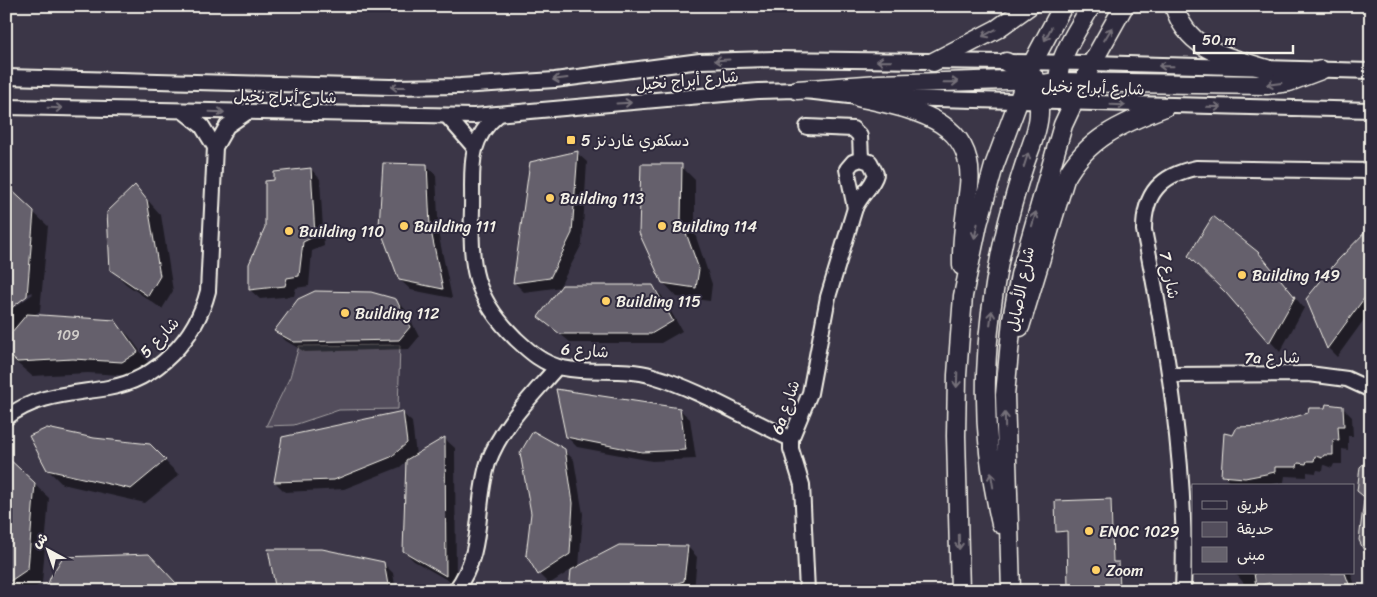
<svg xmlns="http://www.w3.org/2000/svg" width="1377" height="597" font-family="Sriracha,'Playpen Sans Arabic',sans-serif">
	<style>
		.green { fill: #534e5c; stroke: #a4a0a2 }
		.shadow { fill: #0007 }
		.building { fill: #65616c; stroke: #f4f1e8 }
		.lines { fill: none; stroke-linecap: round; stroke-linejoin: round }
		.minor-casing { stroke: #f4f1e8; stroke-width: 18 }
		.major-casing { stroke: #f4f1e8; stroke-width: 21 }
		.minor { stroke: #2f2a3d; stroke-width: 14 }
		.major { stroke: #2f2a3d; stroke-width: 18 }
		.oneway { stroke: #747079 }
		.poi-dot { fill: #ffd166; stroke: #2f2a3d; stroke-width: 2 }
		.labels { text-anchor: middle; stroke-width: 4; stroke-linejoin: round; paint-order: stroke }
		.number-label { font-size: 14px; fill: #d0cdc9 }
		.street-label { font-size: 16px; fill: #f4f1e8; stroke: #2f2a3d }
		.poi-label { font-size: 16px; fill: #f4f1e8; stroke: #2f2a3d; text-anchor: start }
	</style>
	<rect width="100%" height="100%" fill="#3b3647"/>
	<filter id="ink" filterUnits="userSpaceOnUse"><feTurbulence type="fractalNoise" baseFrequency=".02" numOctaves="2"/><feDisplacementMap in="SourceGraphic" scale="10" xChannelSelector="R" yChannelSelector="G"/><feConvolveMatrix kernelMatrix="1 2 1 2 8 2 1 2 1" color-interpolation-filters="sRGB"/></filter>
	<g filter="url(#ink)">
		<!-- green -->
		<polygon class="green" points="400,345 398,409 339,410 294,425 266,426 290,377 299,346"/>
		<!-- shadow -->
		<g class="shadow">
			<polygon points="577,153 587,162 582,244 560,286 652,286 662,296 682,331 661,343 571,343 540,317 562,287 524,292 514,282"/>
			<polygon points="426,166 436,175 439,237 452,298 411,290 400,280"/>
			<polygon points="681,166 695,180 695,234 712,284 710,301 677,297 663,282"/>
			<polygon points="311,169 320,179 324,246 312,251 309,286 296,288 294,296 260,299 250,290 275,181"/>
			<polygon points="135,186 161,215 173,291 162,309 126,284 112,270"/>
			<polygon points="33,212 48,226 40,311 34,315 114,322 129,336 151,366 136,376 88,373 32,376 6,354 6,341 12,334 6,329 6,313 33,294 31,292 6,310"/>
			<polygon points="1371,228 1371,310 1337,357 1328,348 1308,299"/>
			<polygon points="1258,253 1304,308 1280,352 1228,294"/>
			<polygon points="396,300 406,310 419,337 409,349 305,352 286,341 276,331"/>
			<polygon points="1342,407 1352,417 1353,436 1348,436 1348,450 1342,449 1342,464 1334,464 1332,468 1324,465 1323,471 1317,470 1316,473 1307,472 1307,477 1285,476 1284,482 1263,486 1232,485 1223,475 1233,437 1284,420 1299,418 1300,415"/>
			<polygon points="679,409 690,419 696,459 652,461 577,447 567,437"/>
			<polygon points="402,413 412,422 416,455 445,439 455,448 456,585 414,561 404,551 408,460 400,467 344,489 285,492 275,482"/>
			<polygon points="94,439 149,445 179,475 145,503 62,484 48,470"/>
			<polygon points="564,450 574,460 583,514 579,567 688,547 697,557 694,591 570,591 573,569 549,584 539,574"/>
			<polygon points="1371,451 1371,560 1360,540 1368,461 1366,454"/>
			<polygon points="6,458 49,498 42,583 31,591 6,591"/>
			<polygon points="1110,500 1112,502 1114,563 1120,565 1121,589 1071,591 1068,533 1057,531"/>
			<polygon points="383,563 393,573 396,591 278,591"/>
			<polygon points="163,570 183,591 46,591"/>
			<polygon points="1232,573 1351,573 1357,591 1249,590 1238,576"/>
		</g>
		<!-- building -->
		<g class="building">
			<polygon points="578,151 572,233 550,278 513,283 530,162"/>
			<polygon points="383,163 427,164 430,226 443,289 399,280 379,226"/>
			<polygon points="641,164 682,164 681,219 699,269 696,288 662,283 639,233"/>
			<polygon points="311,168 315,236 303,242 299,276 287,278 285,286 249,290 249,264 265,227 265,181 274,180 274,172"/>
			<polygon points="6,185 34,211 27,296 6,312"/>
			<polygon points="135,185 147,200 160,276 148,296 110,270 107,212"/>
			<polygon points="1213,216 1258,252 1295,297 1269,343 1226,293 1188,256"/>
			<polygon points="1371,226 1371,289 1327,349 1306,299 1338,260"/>
			<polygon points="562,285 653,285 673,321 651,334 560,334 538,317"/>
			<polygon points="315,291 371,292 396,299 410,327 399,340 294,342 274,331 298,299"/>
			<polygon points="27,314 115,320 138,352 122,362 73,359 17,362 6,352 6,339"/>
			<polygon points="556,389 680,408 686,450 642,452 566,437"/>
			<polygon points="1326,404 1343,406 1344,426 1338,426 1339,441 1333,440 1333,455 1324,455 1322,458 1315,456 1314,461 1307,461 1306,464 1298,463 1297,467 1275,467 1275,472 1266,474 1245,478 1221,476 1224,433 1233,435 1237,427 1264,426 1308,413 1309,408 1325,408"/>
			<polygon points="403,411 407,443 391,457 334,480 274,482 282,437"/>
			<polygon points="47,428 94,438 150,444 166,460 131,489 47,470 29,436"/>
			<polygon points="533,431 565,449 573,503 570,554 538,575 526,555 531,513 520,453"/>
			<polygon points="445,437 446,576 403,551 406,460"/>
			<polygon points="6,456 35,483 28,569 6,584"/>
			<polygon points="1371,457 1371,566 1359,540 1364,500 1368,500 1357,491 1360,467"/>
			<polygon points="1111,499 1113,562 1119,562 1120,588 1068,590 1067,531 1056,532 1055,501"/>
			<polygon points="619,545 688,546 684,581 652,591 569,591 571,570"/>
			<polygon points="268,549 322,549 384,562 389,591 276,591"/>
			<polygon points="149,554 176,583 166,591 45,591 51,576 63,557"/>
			<polygon points="1254,573 1345,573 1350,587 1336,591 1325,589 1299,591 1299,584 1273,590 1269,583 1256,587"/>
		</g>
		<g class="lines">
			<defs>
				<g id="minor">
					<polyline points="6,77 390,87 460,86 555,80 700,61 774,59 1092,63 1371,71"/>
					<polyline points="6,107 474,116 758,91 797,90 858,97 1371,110"/>
					<polyline points="183,111 202,126 215,147"/>
					<path d="M498 115C466 141 473 171 472 208 470 266 473 297 516 339 530 352 543 364 563 368 593 374 623 367 653 376 698 389 747 419 791 439"/>
					<polyline points="447,116 474,147"/>
					<polyline points="807,127 853,129 860,136 861,159"/>
					<path d="M861 159 870 162 876 174C873 186 860 196 855 208L847 169 853 162Z"/>
					<polyline points="1170,375 1309,374 1347,379 1371,390"/>
					<path d="M6 418C36 394 73 394 108 388 157 380 196 338 208 291L215 147 227 126 246 113"/>
					<path d="M455 591C486 550 474 508 488 463 501 426 532 396 557 367"/>
					<polyline points="807,591 802,485 791,449 791,439 810,393 828,297 855,208"/>
					<path d="M1183 591C1188 470 1167 348 1144 230 1144 193 1161 175 1196 168L1371 171"/>
				</g>
				<g id="major">
					<path d="M1174 6C1188 52 1227 56 1267 69"/>
					<polyline points="933,62 997,29 1029,6"/>
					<polyline points="797,90 879,84 1036,79"/>
					<path d="M1062 92C1048 69 1080 27 1091 6"/>
					<polyline points="1026,93 1043,84 1057,82 1266,85 1289,82 1321,70"/>
					<path d="M858 97C908 109 976 117 969 186 966 213 961 238 962 266"/>
					<path d="M1020 327 1065 179C1087 138 1123 123 1165 107"/>
					<path d="M1001 524C977 420 983 324 1008 221 1013 202 1018 184 1024 166 1030 148 1040 127 1039 108 1038 84 1027 71 1006 62"/>
					<polyline points="960,591 956,436 957,375 963,296 978,224 994,166 1033,62 1063,6"/>
					<polyline points="1011,591 1005,395 1012,319 1020,275 1063,125 1092,63 1124,6"/>
				</g>
			</defs>
			<!-- minor casing -->
			<use href="#minor" class="minor-casing"/>
			<!-- major casing -->
			<use href="#major" class="major-casing"/>
			<!-- minor -->
			<use href="#minor" class="minor"/>
			<!-- major -->
			<use href="#major" class="major"/>
		</g>
		<!-- one-way arrows -->
		<defs><path id="oneway-shaft" d="M-6 0H5M1.5-3L5.5 0L1.5 3" fill="none" stroke-width="1.6" stroke-linecap="round" stroke-linejoin="round" transform="scale(1.25)"/></defs>
		<g class="oneway">
			<use href="#oneway-shaft" transform="translate(989 33) rotate(151)"/>
			<use href="#oneway-shaft" transform="translate(1048 34) rotate(117)"/>
			<use href="#oneway-shaft" transform="translate(1108 34) rotate(-59)"/>
			<use href="#oneway-shaft" transform="translate(722 60) rotate(177)"/>
			<use href="#oneway-shaft" transform="translate(884 61) rotate(-179)"/>
			<use href="#oneway-shaft" transform="translate(1166 66) rotate(-179)"/>
			<use href="#oneway-shaft" transform="translate(560 79) rotate(173)"/>
			<use href="#oneway-shaft" transform="translate(951 82) rotate(-1)"/>
			<use href="#oneway-shaft" transform="translate(1274 84) rotate(173)"/>
			<use href="#oneway-shaft" transform="translate(398 87) rotate(-180)"/>
			<use href="#oneway-shaft" transform="translate(624 103) rotate(-3)"/>
			<use href="#oneway-shaft" transform="translate(1118 105) rotate(2)"/>
			<use href="#oneway-shaft" transform="translate(1214 107) rotate(1)"/>
			<use href="#oneway-shaft" transform="translate(55 108) rotate(2)"/>
			<use href="#oneway-shaft" transform="translate(217 112) rotate(2)"/>
			<use href="#oneway-shaft" transform="translate(1026 160) rotate(-72)"/>
			<use href="#oneway-shaft" transform="translate(1034 219) rotate(-74)"/>
			<use href="#oneway-shaft" transform="translate(976 231) rotate(102)"/>
			<use href="#oneway-shaft" transform="translate(991 318) rotate(-83)"/>
			<use href="#oneway-shaft" transform="translate(957 380) rotate(92)"/>
			<use href="#oneway-shaft" transform="translate(1005 420) rotate(-91)"/>
			<use href="#oneway-shaft" transform="translate(992 480) rotate(-99)"/>
			<use href="#oneway-shaft" transform="translate(959 542) rotate(89)"/>
		</g>
	</g>
	<!-- markers -->
	<g class="poi-dot">
		<rect x="566" y="135" width="10" height="10" rx="2.5"/>
		<circle cx="550" cy="198" r="5"/>
		<circle cx="404" cy="226" r="5"/>
		<circle cx="662" cy="226" r="5"/>
		<circle cx="289" cy="231" r="5"/>
		<circle cx="1242" cy="275" r="5"/>
		<circle cx="606" cy="301" r="5"/>
		<circle cx="345" cy="313" r="5"/>
		<circle cx="1089" cy="531" r="5"/>
		<circle cx="1096" cy="570" r="5"/>
	</g>
	<g class="labels">
		<!-- number labels -->
		<g class="number-label">
			<text x="68" y="340">109</text>
		</g>
		<!-- street labels -->
		<g class="street-label">
			<text transform="translate(687 80) rotate(-5)" y="6">شارع أبراج نخيل</text>
			<text transform="translate(1093 87) rotate(2)" y="6">شارع أبراج نخيل</text>
			<text transform="translate(285 96) rotate(1)" y="6">شارع أبراج نخيل</text>
			<text transform="translate(1170 275) rotate(79)" y="6">شارع 7</text>
			<text transform="translate(1020 289) rotate(-79)" y="6">شارع الأصايل</text>
			<text transform="translate(159 337) rotate(-46)" y="6">شارع 5</text>
			<text transform="translate(585 350) rotate(4)" y="6">شارع 6</text>
			<text transform="translate(1272 357) rotate(-1)" y="6">7a شارع</text>
			<text transform="translate(785 407) rotate(-71)" y="6">6a شارع</text>
		</g>
		<!-- poi labels -->
		<g class="poi-label">
			<text x="581" y="146">دسكفري غاردنز 5</text>
			<text x="560" y="204">Building 113</text>
			<text x="414" y="232">Building 111</text>
			<text x="672" y="232">Building 114</text>
			<text x="299" y="237">Building 110</text>
			<text x="1252" y="281">Building 149</text>
			<text x="616" y="307">Building 115</text>
			<text x="355" y="319">Building 112</text>
			<text x="1099" y="537">ENOC 1029</text>
			<text x="1106" y="576">Zoom</text>
		</g>
	</g>
	<!-- margin -->
	<rect width="1377" height="597" fill="none" stroke="#2f2a3d" stroke-width="25"/>
	<rect x="12" y="12" width="1352" height="572" fill="none" stroke="#f4f1e8" stroke-width="2" filter="url(#ink)"/>
	<!-- legend -->
	<rect x="1192" y="484" width="162" height="90" fill="#2f2a3d" stroke="#7e7a81"/>
	<rect x="1202" y="501" width="25" height="8" fill="#2f2a3d" stroke="#7e7a81"/>
	<text x="1237" y="510" font-size="15" fill="#f4f1e8">طريق</text>
	<rect x="1202" y="522" width="25" height="15" fill="#534e5c" stroke="#7e7a81"/>
	<text x="1237" y="534" font-size="15" fill="#f4f1e8">حديقة</text>
	<rect x="1202" y="547" width="25" height="15" fill="#65616c" stroke="#7e7a81"/>
	<text x="1237" y="560" font-size="15" fill="#f4f1e8">مبنى</text>
	<!-- north arrow -->
	<g transform="translate(48 550) rotate(320)" stroke="#2f2a3d" stroke-width="4" paint-order="stroke">
	<path d="M0-4L9 19L0 12L-9 19Z" fill="#f4f1e8"/>
	<text y="-8" font-size="14" font-weight="bold" text-anchor="middle" fill="#f4f1e8">ش</text>
	</g>
	<!-- scale -->
	<path d="M1194 45v8h99v-8" fill="none" stroke="#f4f1e8" stroke-width="2.5"/>
	<text x="1202" y="45" font-size="15" fill="#f4f1e8" stroke="#2f2a3d" stroke-width="4" paint-order="stroke">50 m</text>
</svg>
